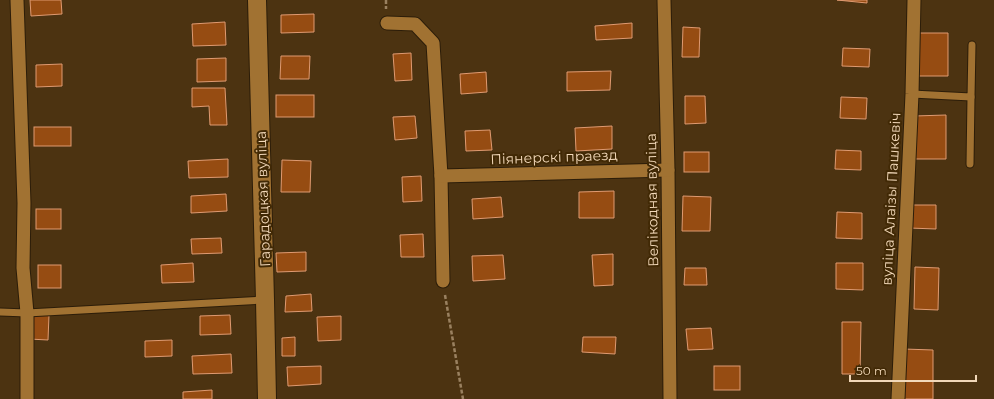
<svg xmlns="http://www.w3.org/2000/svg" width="994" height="399" font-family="Montserrat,sans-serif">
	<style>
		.building { fill: #964c12; stroke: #df9a71 }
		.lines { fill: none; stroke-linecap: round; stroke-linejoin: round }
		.lane-casing { stroke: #2c1d09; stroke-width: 9 }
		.street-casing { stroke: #2c1d09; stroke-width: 15 }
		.secondary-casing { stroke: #2c1d09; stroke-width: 20 }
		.path { stroke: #9a8160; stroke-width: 2.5; stroke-dasharray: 4 2; stroke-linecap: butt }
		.lane { stroke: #a17232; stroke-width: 7 }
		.street { stroke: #a17232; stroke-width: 13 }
		.secondary { stroke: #a17232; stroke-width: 18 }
		.labels { text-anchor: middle; stroke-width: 4; stroke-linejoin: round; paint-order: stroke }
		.street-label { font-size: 14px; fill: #f2d8b9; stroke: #412905 }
	</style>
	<rect width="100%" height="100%" fill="#4c3311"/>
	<!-- building -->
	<g class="building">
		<polygon points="30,0 61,0 62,14 31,16"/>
		<polygon points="837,0 867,0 867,3"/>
		<polygon points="314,14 314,32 281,33 281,15"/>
		<polygon points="225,22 226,45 193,46 192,24"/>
		<polygon points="632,23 632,38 596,40 595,26"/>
		<polygon points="683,27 700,28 699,57 682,57"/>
		<polygon points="918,33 948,33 948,76 917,76"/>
		<polygon points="843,48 870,49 869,67 842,66"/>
		<polygon points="411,53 412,80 395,81 393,54"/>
		<polygon points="281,56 310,56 309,79 280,79"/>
		<polygon points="226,58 226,81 197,82 197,59"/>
		<polygon points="62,64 62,86 36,87 36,65"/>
		<polygon points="611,71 610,90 567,91 567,72"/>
		<polygon points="486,72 487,92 461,94 460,74"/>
		<polygon points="192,88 225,88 227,125 210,125 209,106 192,107"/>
		<rect x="276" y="95" width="38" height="22"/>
		<polygon points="685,96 705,96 706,123 685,124"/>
		<polygon points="841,97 867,98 866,119 840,118"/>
		<polygon points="946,115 946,159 913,159 914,116"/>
		<polygon points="415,116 417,138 395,140 393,117"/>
		<polygon points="612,126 612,149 576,151 575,128"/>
		<rect x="34" y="127" width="37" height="19"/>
		<polygon points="490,130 492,150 466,151 465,131"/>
		<polygon points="836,150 861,151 861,170 835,169"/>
		<rect x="684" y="152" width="25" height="20"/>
		<polygon points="228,159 228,177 189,178 188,161"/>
		<polygon points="282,160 311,161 310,192 281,192"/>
		<polygon points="421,176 422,201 403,202 402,177"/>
		<polygon points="614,191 614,218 579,218 579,192"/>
		<polygon points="226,194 227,211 191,213 191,196"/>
		<polygon points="683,196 711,197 710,231 682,231"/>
		<polygon points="501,197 503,217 473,219 472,199"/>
		<polygon points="910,205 936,205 936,229 909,228"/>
		<rect x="36" y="209" width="25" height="20"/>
		<polygon points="837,212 862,213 862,239 836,238"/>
		<polygon points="423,234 424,257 401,257 400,235"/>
		<polygon points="221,238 222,253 192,254 191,239"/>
		<polygon points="306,252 306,271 277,272 276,253"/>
		<polygon points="613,254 613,285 594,286 592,255"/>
		<polygon points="503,255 505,279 473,281 472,256"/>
		<polygon points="193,263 194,282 162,283 161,265"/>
		<polygon points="836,263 863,263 863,290 836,289"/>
		<rect x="38" y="265" width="23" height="23"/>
		<polygon points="915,267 939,268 938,310 914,309"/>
		<polygon points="685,268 706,268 707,285 684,285"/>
		<polygon points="311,294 312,311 285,312 286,296"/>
		<polygon points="30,315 49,315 48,340 29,339"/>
		<polygon points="230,315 231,334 200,335 200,316"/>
		<polygon points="341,316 341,340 318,341 317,317"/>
		<polygon points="842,322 861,322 860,374 842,374"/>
		<polygon points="711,328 713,349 688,350 686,329"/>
		<polygon points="295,337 295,356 282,356 282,338"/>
		<polygon points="583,337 616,337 615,354 582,352"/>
		<polygon points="172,340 172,356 145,357 145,341"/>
		<polygon points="904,349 933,350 933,399 903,399"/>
		<polygon points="231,354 232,373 193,374 192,356"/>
		<polygon points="321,366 321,384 288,386 287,367"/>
		<rect x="714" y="366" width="26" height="24"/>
		<polygon points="212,390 212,399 183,399 183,392"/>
	</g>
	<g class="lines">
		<defs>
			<g id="lane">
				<polyline points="912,94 971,97 972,45"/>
				<polyline points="970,164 971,97"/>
				<polyline points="0,312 27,313 265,300"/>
			</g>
			<g id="street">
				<polyline points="17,0 24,203 23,268 27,313 27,399"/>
				<polyline points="664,0 668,170 670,399"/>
				<polyline points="387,23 415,24 433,43 441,176 443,281"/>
				<polyline points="441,176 668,170"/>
				<polyline points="898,399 912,94 914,0"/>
			</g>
			<polyline id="secondary" points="257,0 265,300 267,399"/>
		</defs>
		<!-- lane casing -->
		<use href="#lane" class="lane-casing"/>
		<!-- street casing -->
		<use href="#street" class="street-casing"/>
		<!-- secondary casing -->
		<use href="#secondary" class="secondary-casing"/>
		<!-- path -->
		<g class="path">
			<polyline points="386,0 386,9"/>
			<polyline points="445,295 463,399"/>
		</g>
		<!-- lane -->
		<use href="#lane" class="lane"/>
		<!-- street -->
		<use href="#street" class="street"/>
		<!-- secondary -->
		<use href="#secondary" class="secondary"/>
	</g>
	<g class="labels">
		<!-- street labels -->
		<g class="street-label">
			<text transform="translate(554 157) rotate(-2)" y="5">Піянерскі праезд</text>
			<text transform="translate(263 199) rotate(-92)" y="5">Гарадоцкая вуліца</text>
			<text transform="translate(891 199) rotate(-87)" y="5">вуліца Алаізы Пашкевіч</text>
			<text transform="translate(652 200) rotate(-91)" y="5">Велікодная вуліца</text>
		</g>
	</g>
	<!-- scale -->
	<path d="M850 375v6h126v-6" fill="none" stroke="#f2d8b9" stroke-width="2"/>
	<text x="856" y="375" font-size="12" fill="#f2d8b9" stroke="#412905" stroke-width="3" paint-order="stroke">50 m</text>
</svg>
